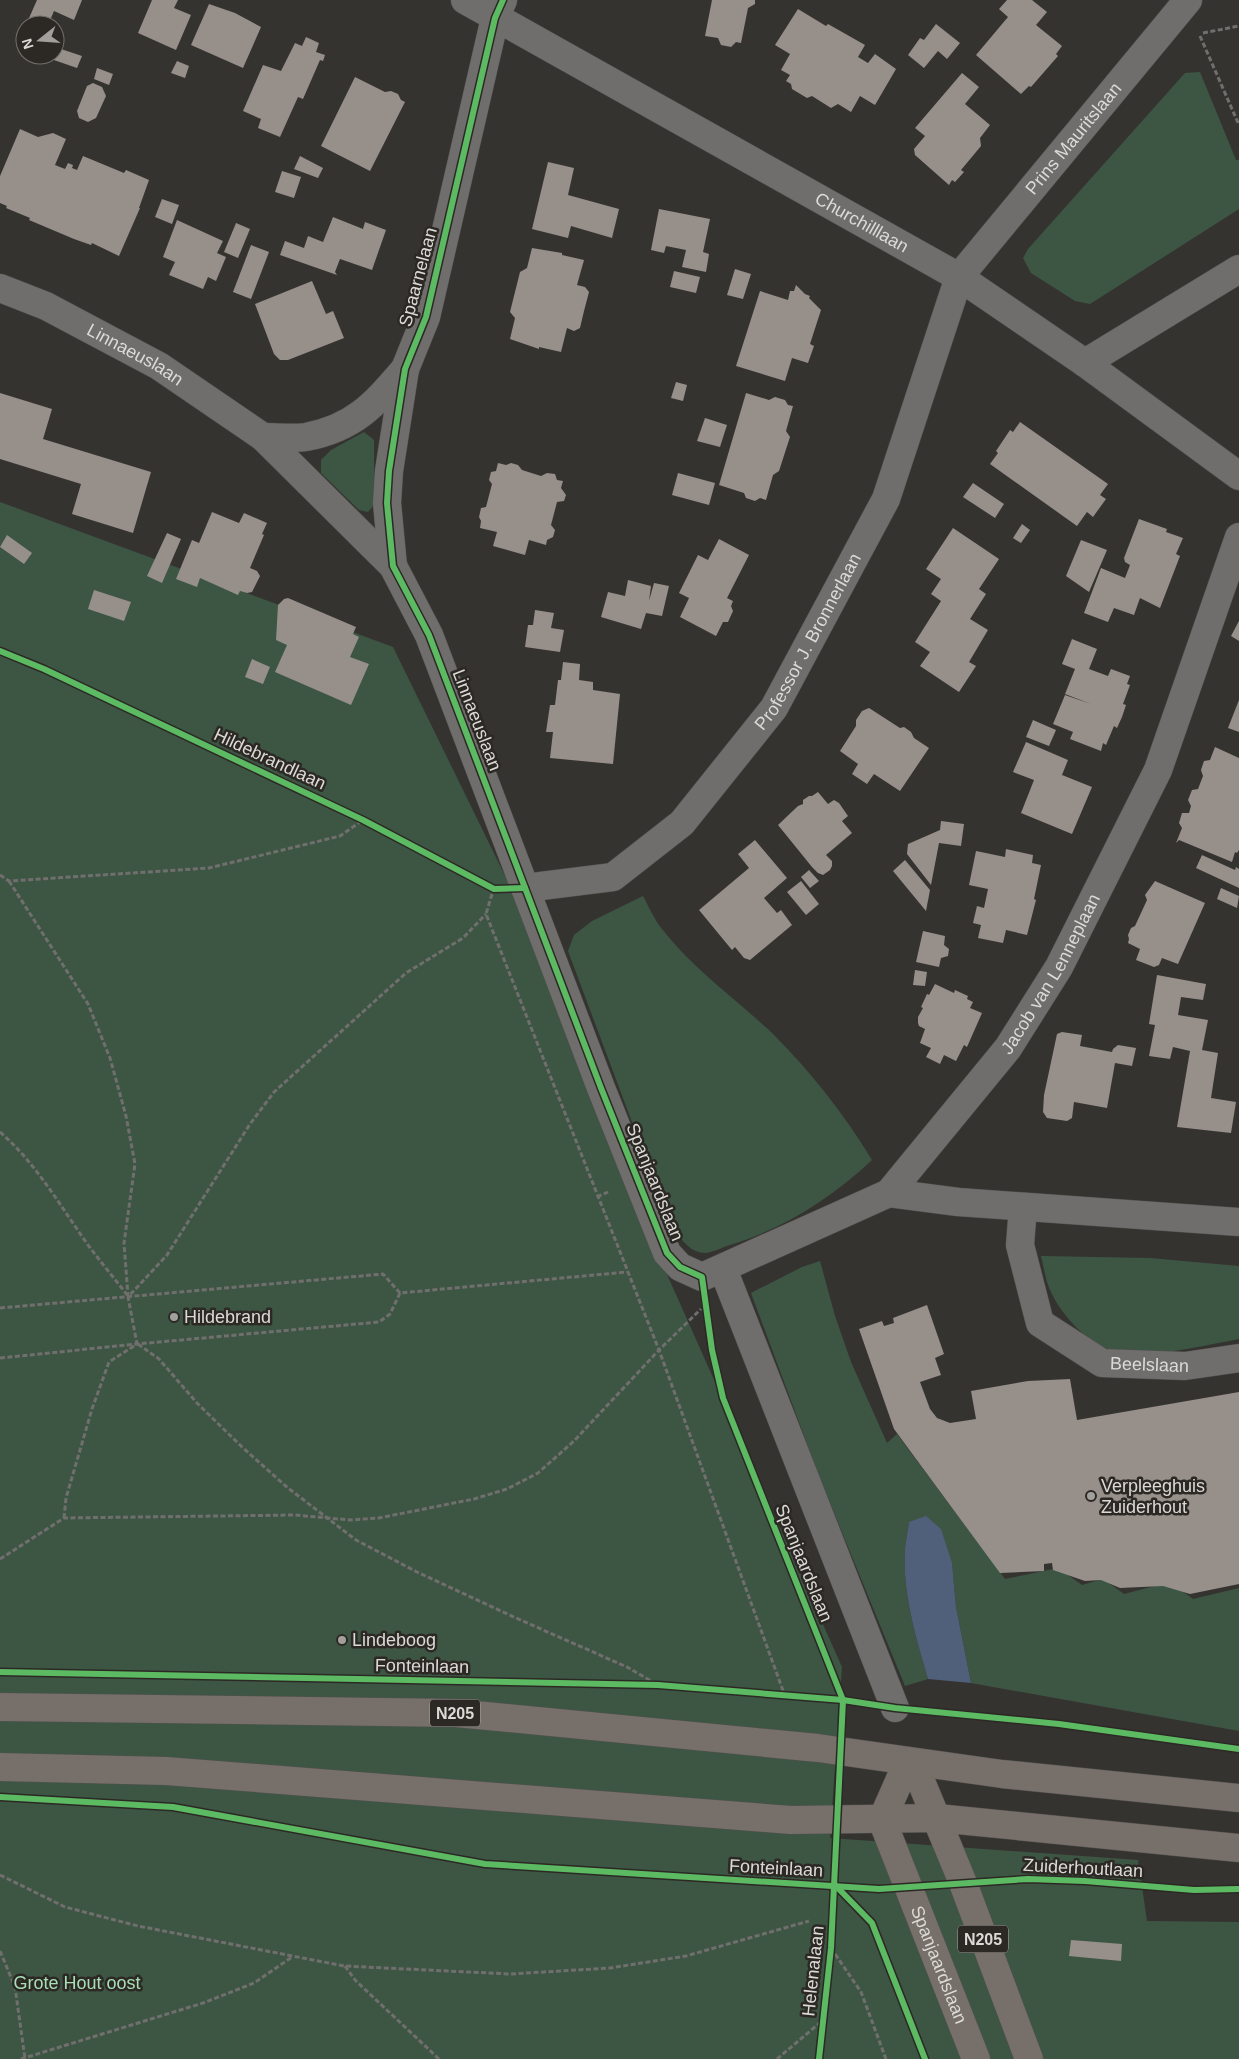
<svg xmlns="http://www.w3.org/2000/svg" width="1239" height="2059" font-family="Arial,sans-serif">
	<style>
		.green { fill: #3d5644 }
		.water { fill: #50607a }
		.building { fill: #978f8a }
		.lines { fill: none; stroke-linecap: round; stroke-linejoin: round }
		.minor-casing { stroke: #52504e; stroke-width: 29 }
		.major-casing { stroke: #52504e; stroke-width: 29 }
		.path { stroke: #706f6d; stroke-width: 3; stroke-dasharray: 5 2.5; stroke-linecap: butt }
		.minor { stroke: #6f6e6c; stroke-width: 28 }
		.major { stroke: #766f6a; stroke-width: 28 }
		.cycleway-casing { stroke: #2c2925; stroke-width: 9 }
		.cycleway { stroke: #5cba63; stroke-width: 6 }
		.poi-dot { fill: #a2a09d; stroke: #2c2925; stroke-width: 2 }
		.labels { text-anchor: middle; stroke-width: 5; stroke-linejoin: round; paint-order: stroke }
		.shield { fill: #2c2925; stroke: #a7a5a2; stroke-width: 1 }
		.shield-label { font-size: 16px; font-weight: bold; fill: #dcdad7 }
		.street-label { font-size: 18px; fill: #dcdad7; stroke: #2c2925 }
		.poi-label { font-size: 18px; fill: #dcdad7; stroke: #2c2925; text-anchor: start }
		.park-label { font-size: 18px; fill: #a7dfb7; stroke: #2c2925 }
	</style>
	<rect width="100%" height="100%" fill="#353330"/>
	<!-- green -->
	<g class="green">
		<polygon points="1200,72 1236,160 1239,160 1239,209 1090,304 1075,301 1031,273 1023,258 1028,249 1185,73"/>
		<polygon points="364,432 374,440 374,505 368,512 359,510 321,473 321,460 331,450"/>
		<polygon points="0,502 393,647 511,888 608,1142 842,1667 830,1838 1138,1860 1147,1921 1239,1922 1239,2059 0,2059"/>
		<path d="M643 896C649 907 654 919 662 929 693 969 736 999 773 1034 811 1072 844 1114 872 1160 830 1199 785 1228 730 1245 723 1247 712 1253 704 1253 685 1252 674 1228 666 1213L568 951 574 935 592 921Z"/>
		<path d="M1041 1256 1150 1258 1239 1266V1339C1202 1346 1163 1356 1125 1353 1092 1351 1057 1313 1047 1282 1045 1274 1043 1265 1041 1256Z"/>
		<path d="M820 1261 835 1316 851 1362 887 1443 897 1434 1005 1579 1058 1568 1082 1585 1103 1579 1124 1594 1170 1582 1193 1599 1239 1588V1731L971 1683 956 1607 952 1563 909 1522C908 1531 906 1540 905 1549 902 1592 916 1638 928 1679L905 1686 819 1476 751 1293 802 1267Z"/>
	</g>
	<!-- water -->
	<path class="water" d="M926 1516 941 1529 952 1563 956 1607 971 1683 928 1679C916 1638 902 1592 905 1549 906 1540 908 1530 909 1522Z"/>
	<!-- building -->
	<g class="building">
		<polygon points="37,0 82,0 74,20 54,11 48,25 26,25"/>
		<polygon points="152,0 178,0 174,8 191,15 176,50 138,33"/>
		<polygon points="712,0 755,0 755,4 748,8 741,43 736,42 731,47 721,45 718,38 705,36"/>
		<polygon points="1007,0 1032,0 1047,12 1036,25 1062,46 1056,54 1058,56 1031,87 1029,86 1021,94 976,55 1008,17 999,9"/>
		<polygon points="209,4 235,13 261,27 243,68 191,45"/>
		<polygon points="798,9 826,26 828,24 865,45 858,57 868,63 875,54 896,69 875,105 860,96 851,112 838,104 831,108 812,96 807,98 792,89 791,84 786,81 790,75 781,70 790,54 775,45"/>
		<polygon points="936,24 960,43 947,59 938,51 924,68 908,55 920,38 924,40"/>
		<polygon points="306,37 319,43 316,52 325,55 323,61 320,60 303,99 298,97 280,137 258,128 261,119 243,111 263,65 281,71 295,43 302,46"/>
		<polygon points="55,47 82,56 77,68 51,59 52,55 55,55"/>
		<polygon points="177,61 189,66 185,78 171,73"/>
		<polygon points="97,68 113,74 109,85 94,79"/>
		<polygon points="962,73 979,87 965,104 990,125 980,138 981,146 961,170 964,172 955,182 952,180 949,185 915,155 914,149 925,136 915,128"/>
		<polygon points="355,77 385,92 391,91 398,94 401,100 405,102 370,171 321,146"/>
		<polygon points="93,83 102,87 106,96 96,118 88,122 79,118 77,111 87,86"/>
		<polygon points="20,129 38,137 53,133 66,139 55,165 65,169 68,163 73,165 72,168 77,170 83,156 124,173 126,170 149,180 139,208 140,208 119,256 92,243 91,245 74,239 29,220 30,218 6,208 7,206 0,203 0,176"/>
		<polygon points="300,156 323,168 318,178 294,169"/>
		<polygon points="548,162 574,168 568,195 619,209 612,238 571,226 568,238 532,229"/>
		<polygon points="282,171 301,177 294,198 275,192"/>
		<polygon points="162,199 179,205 172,224 155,217"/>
		<polygon points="659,209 710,219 703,252 709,254 706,272 682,267 686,250 666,246 664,253 651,250"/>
		<polygon points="333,217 363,229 365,222 386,230 372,270 340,259 335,272 337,275 280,255 285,241 304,248 308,236 323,242"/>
		<polygon points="177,220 223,241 217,253 226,257 216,281 208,277 203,289 169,275 175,262 163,257"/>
		<polygon points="236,223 250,229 238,258 224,252"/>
		<polygon points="251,245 269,252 251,299 233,292"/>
		<polygon points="532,248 562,253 562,255 584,260 577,285 585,287 589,292 584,311 580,328 574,331 567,328 561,352 539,347 539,349 510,339 515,318 510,312 520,272 527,268"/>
		<polygon points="735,269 751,274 743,299 727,295"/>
		<polygon points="674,271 700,277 696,293 670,287"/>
		<polygon points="312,281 326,314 333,311 344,338 288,360 280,360 274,354 255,304"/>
		<polygon points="796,285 805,294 810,296 809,298 821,310 810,344 814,346 808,363 792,358 785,381 736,366 760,291 788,300 790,291 794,291"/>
		<polygon points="676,382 687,385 683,401 671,398"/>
		<polygon points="0,393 52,409 43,439 151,472 133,533 72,514 81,484 0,459"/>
		<polygon points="746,393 769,400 775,397 785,400 788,405 793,406 786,431 790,437 779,471 773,475 766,500 760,498 755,501 746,498 744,493 719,485"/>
		<polygon points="705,418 727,425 720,447 697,441"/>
		<polygon points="1020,422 1108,484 1100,495 1106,499 1093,517 1087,512 1077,526 990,464 998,453 996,451 1010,430 1013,432"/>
		<polygon points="498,463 506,465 511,463 518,465 522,470 541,476 547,473 555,474 557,480 563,481 561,488 566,495 564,501 557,502 551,525 555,530 553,537 547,540 546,545 529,540 525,555 493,546 497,532 480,528 481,521 479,517 481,508 486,507 492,484 489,480 491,472 496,471"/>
		<polygon points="678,473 715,483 709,505 672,495"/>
		<polygon points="973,483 1004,504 995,518 963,497"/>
		<polygon points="212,512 239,523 244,513 267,523 262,534 264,535 250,568 257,571 260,576 252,592 247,593 240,591 238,595 200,578 197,587 176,579 192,540 199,543"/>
		<polygon points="1139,519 1167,529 1166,532 1183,538 1176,554 1180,556 1160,608 1140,598 1134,615 1114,608 1108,622 1084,613 1101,568 1125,578 1130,565 1125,562 1124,558"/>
		<polygon points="1022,524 1030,530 1021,543 1013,538"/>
		<polygon points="953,528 999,559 979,589 986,594 970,619 988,630 969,662 976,666 959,692 920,666 930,652 915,642 941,601 931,594 941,579 926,569"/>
		<polygon points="167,533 181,539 162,583 147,576"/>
		<polygon points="7,535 32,553 24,564 0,547"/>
		<polygon points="719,539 749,555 727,598 733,601 731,606 733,611 728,622 723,622 716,636 680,617 689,598 679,593 698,555 708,560"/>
		<polygon points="1081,540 1107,550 1089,592 1066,576"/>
		<polygon points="628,580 651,586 649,601 654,583 669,586 662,616 646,613 641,629 601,617 608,592 625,596"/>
		<polygon points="94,590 131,602 124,621 88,609"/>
		<polygon points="288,598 356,627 353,634 359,637 350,657 369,664 351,705 275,672 287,645 276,640 278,605 284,599"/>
		<polygon points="535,610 554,613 551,628 564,630 560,652 525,647 528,625 533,625"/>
		<polygon points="1239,621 1239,641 1231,636"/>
		<polygon points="1072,639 1097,649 1089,669 1108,676 1111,669 1130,676 1127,684 1130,685 1123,704 1126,705 1122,717 1117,728 1114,726 1106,745 1103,743 1101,751 1070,739 1073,732 1053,724 1065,695 1091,704 1065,694 1075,669 1062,664"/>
		<polygon points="252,659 270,667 263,684 245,677"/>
		<polygon points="563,662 580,664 579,680 593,682 593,690 620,694 613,764 550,758 553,732 546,732 550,705 555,705 558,680 561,680"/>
		<polygon points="1239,700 1239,732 1228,728"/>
		<polygon points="869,708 900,728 904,727 911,732 914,738 929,748 900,791 874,774 867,784 852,774 858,764 840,751 856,726 856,720 862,711"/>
		<polygon points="1033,720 1056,730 1049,746 1026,737"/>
		<polygon points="1026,742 1068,760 1062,775 1092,787 1072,834 1021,813 1034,780 1013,772"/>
		<polygon points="1215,747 1239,758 1239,850 1237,853 1235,852 1232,862 1179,840 1176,843 1182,828 1179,823 1182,813 1189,813 1191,806 1188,800 1192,790 1198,789 1203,776 1201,770 1204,761 1210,760"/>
		<polygon points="818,792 828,804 834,800 839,803 848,816 842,821 852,833 826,855 832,861 832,866 830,870 823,875 818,873 812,867 778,825 798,806 803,804 803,800 809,796 812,796"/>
		<polygon points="941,821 964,824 961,846 939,843 931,885 907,854 908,844 940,830"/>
		<polygon points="755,840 787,878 764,898 777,913 781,910 792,925 750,960 744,958 735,947 732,950 699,910 749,868 738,854"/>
		<polygon points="1006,849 1033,855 1032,863 1041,865 1034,899 1036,900 1027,935 1006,930 1003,943 978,938 981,925 973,923 977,906 984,908 988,889 969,885 976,851 1005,857"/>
		<polygon points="1202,855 1235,870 1236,867 1239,869 1239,888 1196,868"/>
		<polygon points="905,860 930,890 926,911 893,871"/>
		<polygon points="809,870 819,881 810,888 801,877"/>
		<polygon points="801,881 819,904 806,915 787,892"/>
		<polygon points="1155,881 1205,903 1178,964 1162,958 1159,965 1154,967 1136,960 1140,949 1128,943 1129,939 1128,935 1131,928 1135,926 1147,900 1145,895"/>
		<polygon points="1221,888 1239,896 1237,908 1217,899"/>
		<polygon points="923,931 945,936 944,945 949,949 948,956 941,958 939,967 916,962"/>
		<polygon points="915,970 927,972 925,986 913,985"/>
		<polygon points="1157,975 1206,984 1203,1000 1181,997 1178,1015 1208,1020 1202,1050 1218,1053 1211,1098 1236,1102 1231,1133 1177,1127 1190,1051 1173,1047 1170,1059 1149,1056 1155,1025 1149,1024"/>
		<polygon points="935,984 954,993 955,990 968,996 967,999 973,1002 970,1008 982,1013 967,1047 964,1045 956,1061 944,1055 940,1064 926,1057 931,1048 920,1043 925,1029 919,1026 918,1023 918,1017 923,1008 921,1007 927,994 929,995"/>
		<polygon points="1062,1032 1082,1035 1080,1046 1112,1052 1113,1049 1118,1045 1136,1048 1132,1066 1115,1063 1107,1108 1074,1102 1072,1118 1067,1121 1047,1118 1043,1112 1044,1095 1057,1034"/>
		<polygon points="927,1305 944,1354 935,1358 941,1375 920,1382 930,1409 937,1418 950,1423 976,1419 971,1391 1028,1381 1070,1379 1077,1420 1239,1392 1239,1584 1190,1594 1163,1586 1120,1588 1101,1580 1085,1581 1053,1570 1052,1563 1044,1564 1044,1571 1000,1573 894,1429 859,1329 882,1321 884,1326 894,1323 893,1318"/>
		<polygon points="1071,1940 1122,1944 1121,1961 1069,1956"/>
	</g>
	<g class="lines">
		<defs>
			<g id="minor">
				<path id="s1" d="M465 0 959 277 1085 363 1239 476"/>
				<path id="s2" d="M0 288 46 306 159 366 263 437 393 566 429 635 601 1088 667 1253 680 1267 702 1277 889 1193 1008 1048 1059 967 1158 770 1239 537"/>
				<polyline points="1085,363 1239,269"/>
				<path d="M263 437C277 437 292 439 306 437 354 428 374 405 405 369"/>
				<polyline points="393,566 387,503 389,471 405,369 426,317 495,18 503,0"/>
				<path id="s3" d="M525 888 613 877 682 823 774 708 886 499 959 277 1188 0"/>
				<polyline points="889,1193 958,1202 1239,1222"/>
				<path id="s4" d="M1023 1207 1020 1245 1040 1323 1102 1363 1185 1366 1239 1358"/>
				<polyline points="723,1269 895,1708"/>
			</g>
			<g id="major">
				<polyline points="0,1707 456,1713 818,1748 1002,1774 1239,1798"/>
				<path id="s5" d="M908 1761 882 1820 976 2059"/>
				<polyline points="913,1762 963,1883 1029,2059"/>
				<polyline points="0,1767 166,1771 791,1820 937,1818 1239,1848"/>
			</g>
		</defs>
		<!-- minor casing -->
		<use href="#minor" class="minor-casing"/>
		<!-- major casing -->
		<use href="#major" class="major-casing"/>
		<!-- path -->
		<g class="path">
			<polyline points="1203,33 1239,26"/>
			<polyline points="1200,36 1239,125"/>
			<polyline points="0,875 9,881 209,868 340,836 363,820"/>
			<polyline points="9,881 88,1004 110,1058 126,1116 135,1164 124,1243 128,1296"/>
			<polyline points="492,894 486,914 659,1350 785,1696"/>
			<path d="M0 1132C32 1160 53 1194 77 1229 92 1252 111 1274 128 1296"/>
			<polyline points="597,1197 608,1192"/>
			<polyline points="0,1308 383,1274 400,1293"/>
			<polyline points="138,1344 159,1359 197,1403 242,1447 288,1488 356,1540 417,1572 516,1618 627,1667 658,1685"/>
			<polyline points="0,1358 137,1344 379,1322 390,1314 400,1293 627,1272"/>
			<polyline points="64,1518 66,1498 92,1409 109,1362 137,1344 128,1297 167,1255 250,1124 274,1092 406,973 463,938 486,914"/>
			<polyline points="0,1559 64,1518 295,1515 350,1520 379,1518 474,1499 507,1489 538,1473 574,1441 659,1350 701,1309"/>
			<polyline points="0,1875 65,1907 138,1926 344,1966 510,1974 610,1968 686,1956 809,1921"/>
			<polyline points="831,1948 861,1992 886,2059"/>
			<polyline points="0,1951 15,1987 25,2059"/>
			<polyline points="345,1966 355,1980 439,2059"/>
			<polyline points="21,2059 203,2003 254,1983 292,1957"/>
			<polyline points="777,2059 822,2021"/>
		</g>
		<!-- minor -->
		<use href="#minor" class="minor"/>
		<!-- major -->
		<use href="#major" class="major"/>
		<defs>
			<g id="cycleway">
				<polyline points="503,0 495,18 426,317 405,369 389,471 387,503 393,566 429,635 601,1088 667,1253 680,1267 702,1277 712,1350 723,1398 843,1700 831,1948 819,2059"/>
				<polyline points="0,651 44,669 363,820 494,889 525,888"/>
				<polyline points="0,1672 658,1685 843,1700 895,1708 1059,1724 1239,1749"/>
				<polyline points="0,1797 173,1807 485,1864 879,1889 1028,1879 1085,1881 1194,1890 1239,1889"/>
				<polyline points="836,1886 872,1923 925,2059"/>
			</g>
		</defs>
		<!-- cycleway casing -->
		<use href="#cycleway" class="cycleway-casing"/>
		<!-- cycleway -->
		<use href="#cycleway" class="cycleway"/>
	</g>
	<!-- markers -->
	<g class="poi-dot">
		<circle cx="174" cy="1317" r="5"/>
		<circle cx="1091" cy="1496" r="5"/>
		<circle cx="342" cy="1640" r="5"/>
	</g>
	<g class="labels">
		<!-- shield labels -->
		<g class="shield">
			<rect x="430" y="1699.5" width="50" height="27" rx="4"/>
			<rect x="958" y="1925.5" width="50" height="27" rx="4"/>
		</g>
		<g class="shield-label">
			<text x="455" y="1719">N205</text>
			<text x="983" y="1945">N205</text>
		</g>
		<!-- street labels -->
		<g class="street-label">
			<text dy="6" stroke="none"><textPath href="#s3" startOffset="974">Prins Mauritslaan</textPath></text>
			<text dy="6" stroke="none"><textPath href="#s1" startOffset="455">Churchilllaan</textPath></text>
			<text transform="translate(418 277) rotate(-75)" y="6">Spaarnelaan</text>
			<text dy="6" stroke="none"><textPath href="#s2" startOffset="151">Linnaeuslaan</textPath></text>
			<text dy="6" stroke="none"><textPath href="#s3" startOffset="398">Professor J. Bronnerlaan</textPath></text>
			<text transform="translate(477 720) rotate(69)" y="6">Linnaeuslaan</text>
			<text transform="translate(270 759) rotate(25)" y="6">Hildebrandlaan</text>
			<text dy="6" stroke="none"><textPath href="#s2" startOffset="1748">Jacob van Lenneplaan</textPath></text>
			<text transform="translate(655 1182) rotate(68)" y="6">Spanjaardslaan</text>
			<text dy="6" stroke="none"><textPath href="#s4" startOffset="240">Beelslaan</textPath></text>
			<text transform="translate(804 1563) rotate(68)" y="6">Spanjaardslaan</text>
			<text transform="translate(422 1666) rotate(1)" y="6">Fonteinlaan</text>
			<text transform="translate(776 1868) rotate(3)" y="6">Fonteinlaan</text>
			<text transform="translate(1083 1868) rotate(3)" y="6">Zuiderhoutlaan</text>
			<text dy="6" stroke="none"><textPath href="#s5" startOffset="220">Spanjaardslaan</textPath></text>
			<text transform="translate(813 1971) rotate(-84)" y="6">Helenalaan</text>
		</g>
		<!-- poi labels -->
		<g class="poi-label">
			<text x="184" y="1323">Hildebrand</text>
			<text x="1101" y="1492">Verpleeghuis<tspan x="1101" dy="21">Zuiderhout</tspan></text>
			<text x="352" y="1646">Lindeboog</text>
		</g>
		<!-- park labels -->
		<g class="park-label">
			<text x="77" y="1989">Grote Hout oost</text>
		</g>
	</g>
	<!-- north arrow -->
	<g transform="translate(40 40) rotate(253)"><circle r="24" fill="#2c2925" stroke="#72706c"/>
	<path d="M0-4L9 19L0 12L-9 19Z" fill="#a2a09d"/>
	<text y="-8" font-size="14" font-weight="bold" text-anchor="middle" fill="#dcdad7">N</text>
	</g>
</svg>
